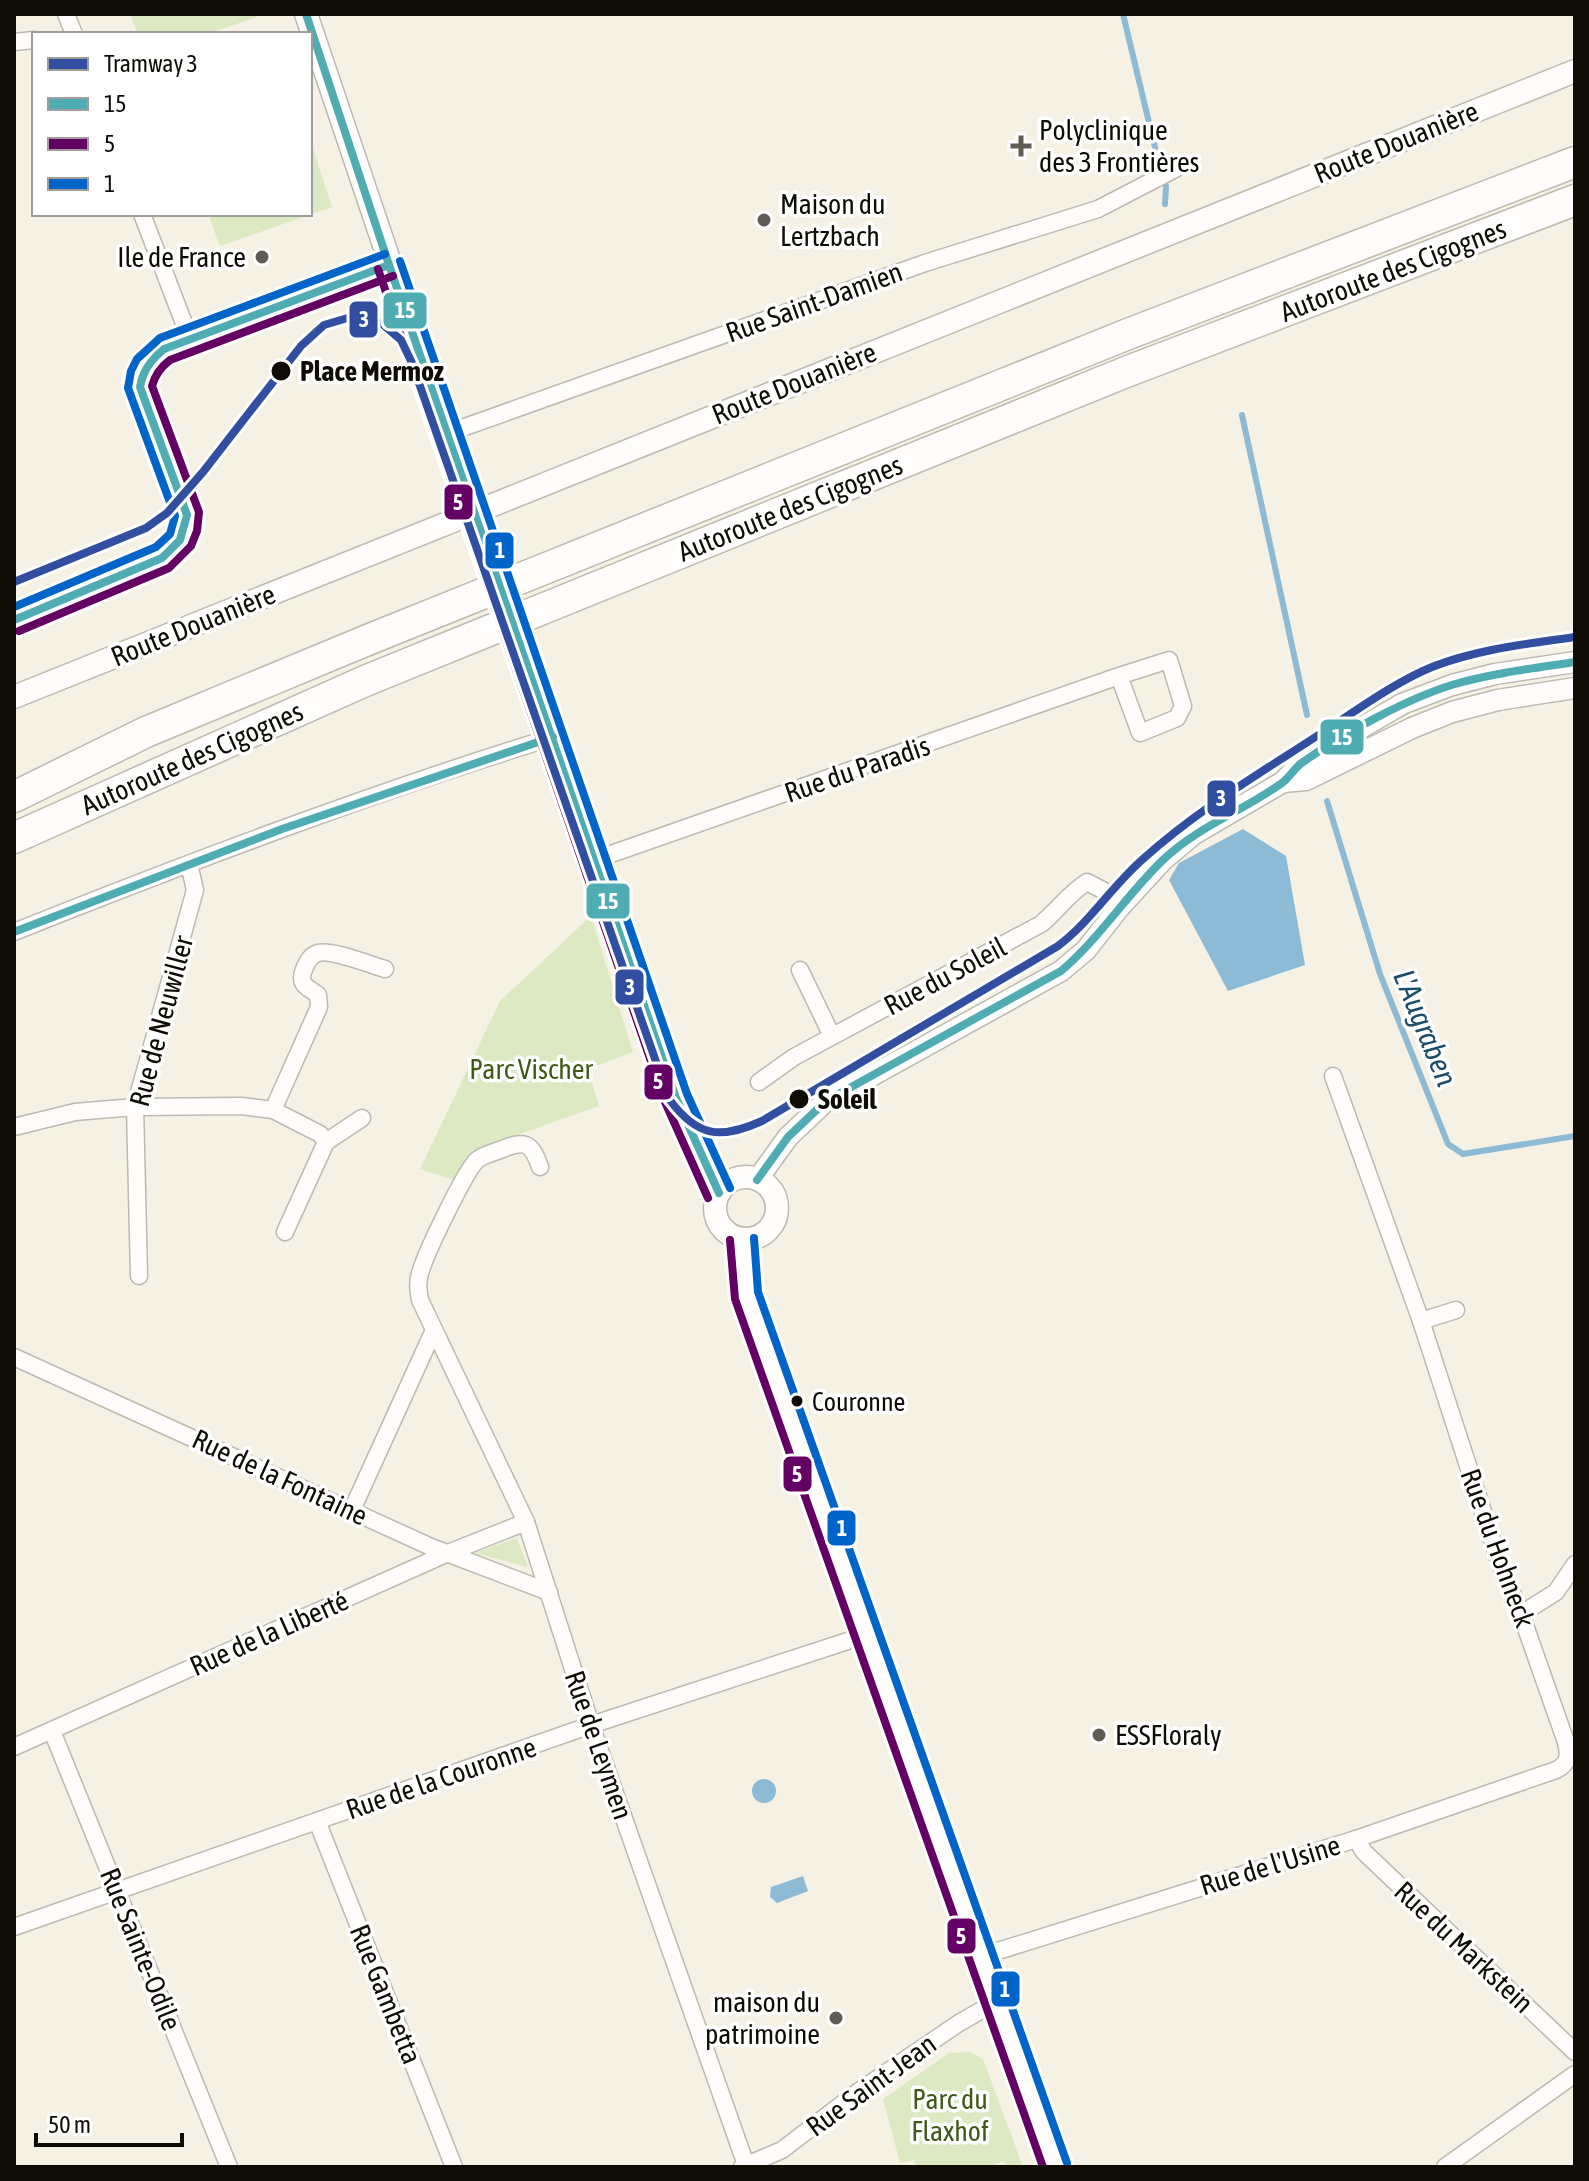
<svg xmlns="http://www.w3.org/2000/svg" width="1589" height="2181" font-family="'Asap Condensed',sans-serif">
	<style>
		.green { fill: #dce9c3 }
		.water { fill: #8dbad4 }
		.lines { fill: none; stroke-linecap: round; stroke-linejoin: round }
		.stream { stroke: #8dbad4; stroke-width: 6 }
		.minor-casing { stroke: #bcbab0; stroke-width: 19 }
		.tertiary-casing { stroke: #bcbab0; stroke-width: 23 }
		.secondary-casing { stroke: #bcbab0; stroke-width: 25 }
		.motorway-casing { stroke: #bcbab0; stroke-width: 33 }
		.minor { stroke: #fefdfb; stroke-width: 16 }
		.tertiary { stroke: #fefdfb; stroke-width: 20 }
		.secondary { stroke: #fefdfb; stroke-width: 22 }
		.motorway { stroke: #fefdfb; stroke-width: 30 }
		.secondary-bridge-casing { stroke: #bcbab0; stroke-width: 25; stroke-linecap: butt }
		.secondary-bridge { stroke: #fefdfb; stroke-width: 22 }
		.bus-1-casing { stroke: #fff; stroke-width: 14 }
		.bus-2-casing { stroke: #fff; stroke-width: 14 }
		.bus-3-casing { stroke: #fff; stroke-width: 14 }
		.bus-1 { stroke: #4facb3; stroke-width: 8 }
		.bus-2 { stroke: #640064; stroke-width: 8 }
		.bus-3 { stroke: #0064c8; stroke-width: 8 }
		.tram-1-casing { stroke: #fff; stroke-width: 14 }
		.tram-1 { stroke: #324ea1; stroke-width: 8 }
		.poi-dot { fill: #5f5c53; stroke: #fff; stroke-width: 3 }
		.stop-dot { fill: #0e0c05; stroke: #fff; stroke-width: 3 }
		.labels { text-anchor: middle; stroke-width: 7; stroke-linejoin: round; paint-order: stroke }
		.bus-label { font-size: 26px; fill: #0e0c05; stroke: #fff; text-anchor: start }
		.poi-label { font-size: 28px; fill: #0e0c05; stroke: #fff; text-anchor: start }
		.street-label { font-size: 28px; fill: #0e0c05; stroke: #fff }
		.stop-label { font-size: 28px; font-weight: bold; fill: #0e0c05; stroke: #fff; text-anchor: start }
		.park-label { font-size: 28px; fill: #405916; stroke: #fff }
		.water-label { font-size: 30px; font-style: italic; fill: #1b4d6b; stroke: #fff }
		.line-badge { stroke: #fff; stroke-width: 3 }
		.badge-label { font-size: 22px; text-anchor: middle; font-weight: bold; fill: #fff }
	</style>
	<rect width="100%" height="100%" fill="#f5f2e5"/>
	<!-- green -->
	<g class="green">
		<polygon points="130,14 265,14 208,34 138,34"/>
		<polygon points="310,139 332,207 220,246 208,214 310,214"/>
		<polygon points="591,916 633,1052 588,1069 599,1106 472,1151 456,1181 420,1169 500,1001"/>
		<polygon points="517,1538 528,1567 475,1553"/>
		<polygon points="969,2052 983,2059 1023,2167 1006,2167 1004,2161 988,2167 916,2167 914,2160 900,2163 883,2099 949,2053"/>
	</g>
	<!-- water -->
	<g class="water">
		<polygon points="1243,829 1286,856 1305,965 1228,991 1169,880 1179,863"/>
		<circle cx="764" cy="1791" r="12"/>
		<polygon points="803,1876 808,1891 777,1903 770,1897 771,1887"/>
	</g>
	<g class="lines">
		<!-- stream -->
		<g class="stream">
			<polyline points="1123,14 1158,160"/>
			<polyline points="1165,204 1166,186"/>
			<polyline points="1242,415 1307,715"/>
			<polyline points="1327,801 1380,974 1448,1144 1463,1154 1575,1136"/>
		</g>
		<defs>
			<g id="minor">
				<polyline points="66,14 74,34"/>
				<polyline points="14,42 34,40"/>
				<polyline points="142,214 190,339"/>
				<polyline points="448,433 925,263 1098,209 1177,168"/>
				<path d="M14 620 162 558C180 546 185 536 187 515L140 387C142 368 150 360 164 349L389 265"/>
				<polyline points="594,860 1119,676 1169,660 1183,706 1177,718 1140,733 1119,676"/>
				<path d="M14 932C191 861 371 793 553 737"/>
				<polyline points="800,970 832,1036"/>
				<path d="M759 1082 794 1057 1041 924C1058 910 1069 893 1087 882L1110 894 1119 908"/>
				<path d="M273 1110 319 1007 318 995C308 987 299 986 303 972 306 964 310 955 318 953 331 949 371 965 385 969"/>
				<polyline points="14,1127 75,1112 98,1110 135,1107 241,1106 273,1110 320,1134 326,1142 285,1232"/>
				<polyline points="326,1142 362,1118"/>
				<path d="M540 1167C531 1141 524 1140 500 1150 492 1153 483 1155 477 1160 465 1171 427 1251 421 1270 417 1281 418 1289 420 1300L526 1522 591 1725 746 2165"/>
				<polyline points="139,1276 135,1107 195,890 189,864"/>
				<polyline points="1421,1321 1456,1310"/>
				<polyline points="14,1357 431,1547 549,1592"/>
				<polyline points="352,1510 433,1332"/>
				<polyline points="1521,1614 1556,1592 1575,1564"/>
				<polyline points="52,1731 229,2167"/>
				<polyline points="14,1747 448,1553 526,1522"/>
				<polyline points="317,1821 454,2167"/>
				<polyline points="1356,1839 1364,1852 1575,2052"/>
				<polyline points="14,1927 591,1725 869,1634"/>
				<path d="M982 1956 1356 1839 1556 1770C1569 1764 1569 1755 1566 1742L1521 1614 1500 1564 1421 1321 1333 1076"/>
				<polyline points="742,2167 782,2150 859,2091 959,2023 980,2011 999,2004"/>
				<polyline points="1445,2167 1575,2074"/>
			</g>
			<g id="tertiary">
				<polyline points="1283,782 1306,780 1412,728 1452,712 1498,700 1575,688"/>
				<polyline points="757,1180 788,1137 826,1101 1061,971 1086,950 1119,908 1163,860 1194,834 1283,782 1301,763 1402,704 1452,685 1495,674 1575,662"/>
			</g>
			<g id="secondary">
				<polyline points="306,14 466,488"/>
				<polyline points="527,666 676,1098 719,1193"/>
				<polyline points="14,697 1575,71"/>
				<circle cx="746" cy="1208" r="31"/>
				<polyline points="742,1239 746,1295 955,1877 1056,2167"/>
			</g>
			<g id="motorway">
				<polyline points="14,797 146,732 370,639 1128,334 1575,162"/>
				<polyline points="14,838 365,681 1126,372 1575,200"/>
			</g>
		</defs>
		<!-- minor casing -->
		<use href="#minor" class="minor-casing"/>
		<!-- tertiary casing -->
		<use href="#tertiary" class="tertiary-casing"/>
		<!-- secondary casing -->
		<use href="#secondary" class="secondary-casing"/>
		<!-- motorway casing -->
		<use href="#motorway" class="motorway-casing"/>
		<!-- minor -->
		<use href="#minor" class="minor"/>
		<!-- tertiary -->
		<use href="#tertiary" class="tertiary"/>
		<!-- secondary -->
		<use href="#secondary" class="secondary"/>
		<!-- motorway -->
		<use href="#motorway" class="motorway"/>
		<defs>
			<polyline id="secondary-bridge" points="466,488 527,666"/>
		</defs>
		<!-- secondary-bridge casing -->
		<use href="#secondary-bridge" class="secondary-bridge-casing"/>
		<!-- secondary-bridge -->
		<use href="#secondary-bridge" class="secondary-bridge"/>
		<defs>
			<g id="bus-1">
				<polyline points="306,14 389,265 676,1098 719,1193"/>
				<path d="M14 620 162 558 180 540 187 515 140 387C143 370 151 360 164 349L389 265"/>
				<polyline points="14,932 282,829 553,737"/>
				<path d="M757 1180 788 1137 826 1101 1061 971C1100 938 1127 894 1164 859 1199 826 1243 811 1282 783 1290 777 1295 767 1303 762 1344 733 1408 698 1455 684 1494 673 1535 668 1575 662"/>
			</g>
			<g id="bus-2">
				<polyline points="378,269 665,1102 708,1198"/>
				<path d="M19 631 169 568 191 546 197 531 199 512 152 386C155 374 161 367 170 360L393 276"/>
				<polyline points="730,1240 735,1299 1043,2167"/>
			</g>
			<g id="bus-3">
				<polyline points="400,261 687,1094 730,1188"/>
				<polyline points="14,607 156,547 170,534 175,516 128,388 131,371 137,359 160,338 385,254"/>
				<polyline points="754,1238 758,1292 1067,2163"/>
			</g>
		</defs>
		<!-- bus-1 casing -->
		<use href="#bus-1" class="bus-1-casing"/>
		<!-- bus-2 casing -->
		<use href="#bus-2" class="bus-2-casing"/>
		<!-- bus-3 casing -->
		<use href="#bus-3" class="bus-3-casing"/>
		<!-- bus-1 -->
		<use href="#bus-1" class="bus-1"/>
		<!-- bus-2 -->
		<use href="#bus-2" class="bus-2"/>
		<!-- bus-3 -->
		<use href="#bus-3" class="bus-3"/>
		<defs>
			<path id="tram-1" d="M14 582 146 528 167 513 203 472 301 346 324 325 351 317 381 323 401 340 412 363 669 1099C697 1137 720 1140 762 1121L1058 946C1091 921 1112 886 1143 859 1196 811 1257 775 1317 736 1353 713 1393 683 1432 667 1478 649 1527 644 1575 637"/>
		</defs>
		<!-- tram-1 casing -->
		<use href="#tram-1" class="tram-1-casing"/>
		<!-- tram-1 -->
		<use href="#tram-1" class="tram-1"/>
	</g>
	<!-- markers -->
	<g class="poi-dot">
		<path d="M1017 134h8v8h8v8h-8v8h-8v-8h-8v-8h8z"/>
		<circle cx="764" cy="220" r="8"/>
		<circle cx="262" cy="257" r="8"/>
		<circle cx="1099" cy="1735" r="8"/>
		<circle cx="836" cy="2018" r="8"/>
	</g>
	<g class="stop-dot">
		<circle cx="281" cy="371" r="11"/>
		<circle cx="799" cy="1099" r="11"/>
		<circle cx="797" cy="1401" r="7"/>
	</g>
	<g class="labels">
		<!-- bus labels -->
		<g class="bus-label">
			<text x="812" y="1411">Couronne</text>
		</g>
		<!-- poi labels -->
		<g class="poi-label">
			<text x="1039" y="140">Polyclinique<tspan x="1039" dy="32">des 3 Frontières</tspan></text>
			<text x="780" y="214">Maison du<tspan x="780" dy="32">Lertzbach</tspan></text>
			<text x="246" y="267" text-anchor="end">Ile de France</text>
			<text x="1115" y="1745">ESSFloraly</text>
			<text x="820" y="2012" text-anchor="end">maison du<tspan x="820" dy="32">patrimoine</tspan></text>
		</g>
		<!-- street labels -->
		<g class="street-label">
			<text transform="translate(1396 142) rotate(-22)" y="10">Route Douanière</text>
			<text transform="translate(1393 270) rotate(-21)" y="10">Autoroute des Cigognes</text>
			<text transform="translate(814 302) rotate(-20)" y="10">Rue Saint-Damien</text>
			<text transform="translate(794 383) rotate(-22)" y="10">Route Douanière</text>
			<text transform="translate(790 508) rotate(-22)" y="10">Autoroute des Cigognes</text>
			<text transform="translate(193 625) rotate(-22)" y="10">Route Douanière</text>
			<text transform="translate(192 758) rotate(-24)" y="10">Autoroute des Cigognes</text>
			<text transform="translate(857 769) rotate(-19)" y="10">Rue du Paradis</text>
			<text transform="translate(945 976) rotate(-28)" y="10">Rue du Soleil</text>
			<text transform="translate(161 1021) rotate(-75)" y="10">Rue de Neuwiller</text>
			<text transform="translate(280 1477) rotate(25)" y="10">Rue de la Fontaine</text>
			<text transform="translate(1498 1548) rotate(70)" y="10">Rue du Hohneck</text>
			<text transform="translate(269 1633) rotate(-24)" y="10">Rue de la Liberté</text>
			<text transform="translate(599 1745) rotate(71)" y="10">Rue de Leymen</text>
			<text transform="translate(441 1778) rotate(-19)" y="10">Rue de la Couronne</text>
			<text transform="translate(1270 1865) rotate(-17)" y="10">Rue de l'Usine</text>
			<text transform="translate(1464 1947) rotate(43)" y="10">Rue du Markstein</text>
			<text transform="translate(141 1949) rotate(68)" y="10">Rue Sainte-Odile</text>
			<text transform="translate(386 1994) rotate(68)" y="10">Rue Gambetta</text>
			<text transform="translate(871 2085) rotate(-36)" y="10">Rue Saint-Jean</text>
		</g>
		<!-- stop labels -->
		<g class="stop-label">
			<text x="300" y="381">Place Mermoz</text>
			<text x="818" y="1109">Soleil</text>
		</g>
		<!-- park labels -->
		<g class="park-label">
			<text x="531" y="1079">Parc Vischer</text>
			<text x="950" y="2109">Parc du<tspan x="950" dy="32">Flaxhof</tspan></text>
		</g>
		<!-- water labels -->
		<g class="water-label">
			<text transform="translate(1425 1028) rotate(68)" y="10">L'Augraben</text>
		</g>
	</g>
	<g class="line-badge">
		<rect x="382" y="291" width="46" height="39" rx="8" fill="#4facb3"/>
		<rect x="348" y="300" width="31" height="39" rx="8" fill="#324ea1"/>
		<rect x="443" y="483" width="31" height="38" rx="8" fill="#640064"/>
		<rect x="484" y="531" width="31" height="39" rx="8" fill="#0064c8"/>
		<rect x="1319" y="718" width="46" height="38" rx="8" fill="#4facb3"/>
		<rect x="1206" y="779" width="31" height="39" rx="8" fill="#324ea1"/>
		<rect x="585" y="882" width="46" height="38" rx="8" fill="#4facb3"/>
		<rect x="614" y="968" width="31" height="38" rx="8" fill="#324ea1"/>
		<rect x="643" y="1063" width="31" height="38" rx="8" fill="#640064"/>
		<rect x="782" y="1455" width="31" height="38" rx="8" fill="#640064"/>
		<rect x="826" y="1509" width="31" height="38" rx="8" fill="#0064c8"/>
		<rect x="946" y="1917" width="31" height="38" rx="8" fill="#640064"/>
		<rect x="990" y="1970" width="31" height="38" rx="8" fill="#0064c8"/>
	</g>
	<g class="badge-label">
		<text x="405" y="318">15</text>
		<text x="364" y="327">3</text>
		<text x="458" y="510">5</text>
		<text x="500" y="558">1</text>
		<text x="1342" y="745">15</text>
		<text x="1221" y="806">3</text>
		<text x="608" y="909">15</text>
		<text x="630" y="995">3</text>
		<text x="658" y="1089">5</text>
		<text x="797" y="1482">5</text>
		<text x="842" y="1536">1</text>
		<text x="961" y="1944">5</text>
		<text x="1005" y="1997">1</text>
	</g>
	<!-- border -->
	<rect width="1589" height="2181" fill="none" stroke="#0e0c05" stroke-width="32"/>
	<!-- legend -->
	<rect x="32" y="32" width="280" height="184" fill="#ffffff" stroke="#9f9e9b" stroke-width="2"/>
	<rect x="48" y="58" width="40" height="12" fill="#324ea1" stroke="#9f9e9b" stroke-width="2"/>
	<text x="104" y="72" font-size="24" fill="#0e0c05">Tramway 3</text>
	<rect x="48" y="98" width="40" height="12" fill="#4facb3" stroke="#9f9e9b" stroke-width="2"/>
	<text x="104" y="112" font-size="24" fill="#0e0c05">15</text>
	<rect x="48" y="138" width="40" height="12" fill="#640064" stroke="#9f9e9b" stroke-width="2"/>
	<text x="104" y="152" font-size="24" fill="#0e0c05">5</text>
	<rect x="48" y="178" width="40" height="12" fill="#0064c8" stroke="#9f9e9b" stroke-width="2"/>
	<text x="104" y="192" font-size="24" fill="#0e0c05">1</text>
	<!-- scale -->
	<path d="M36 2133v12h146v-12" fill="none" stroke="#0e0c05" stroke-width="4"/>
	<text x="48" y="2133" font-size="24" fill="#0e0c05" stroke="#ffffff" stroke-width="6" paint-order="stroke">50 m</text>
</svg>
